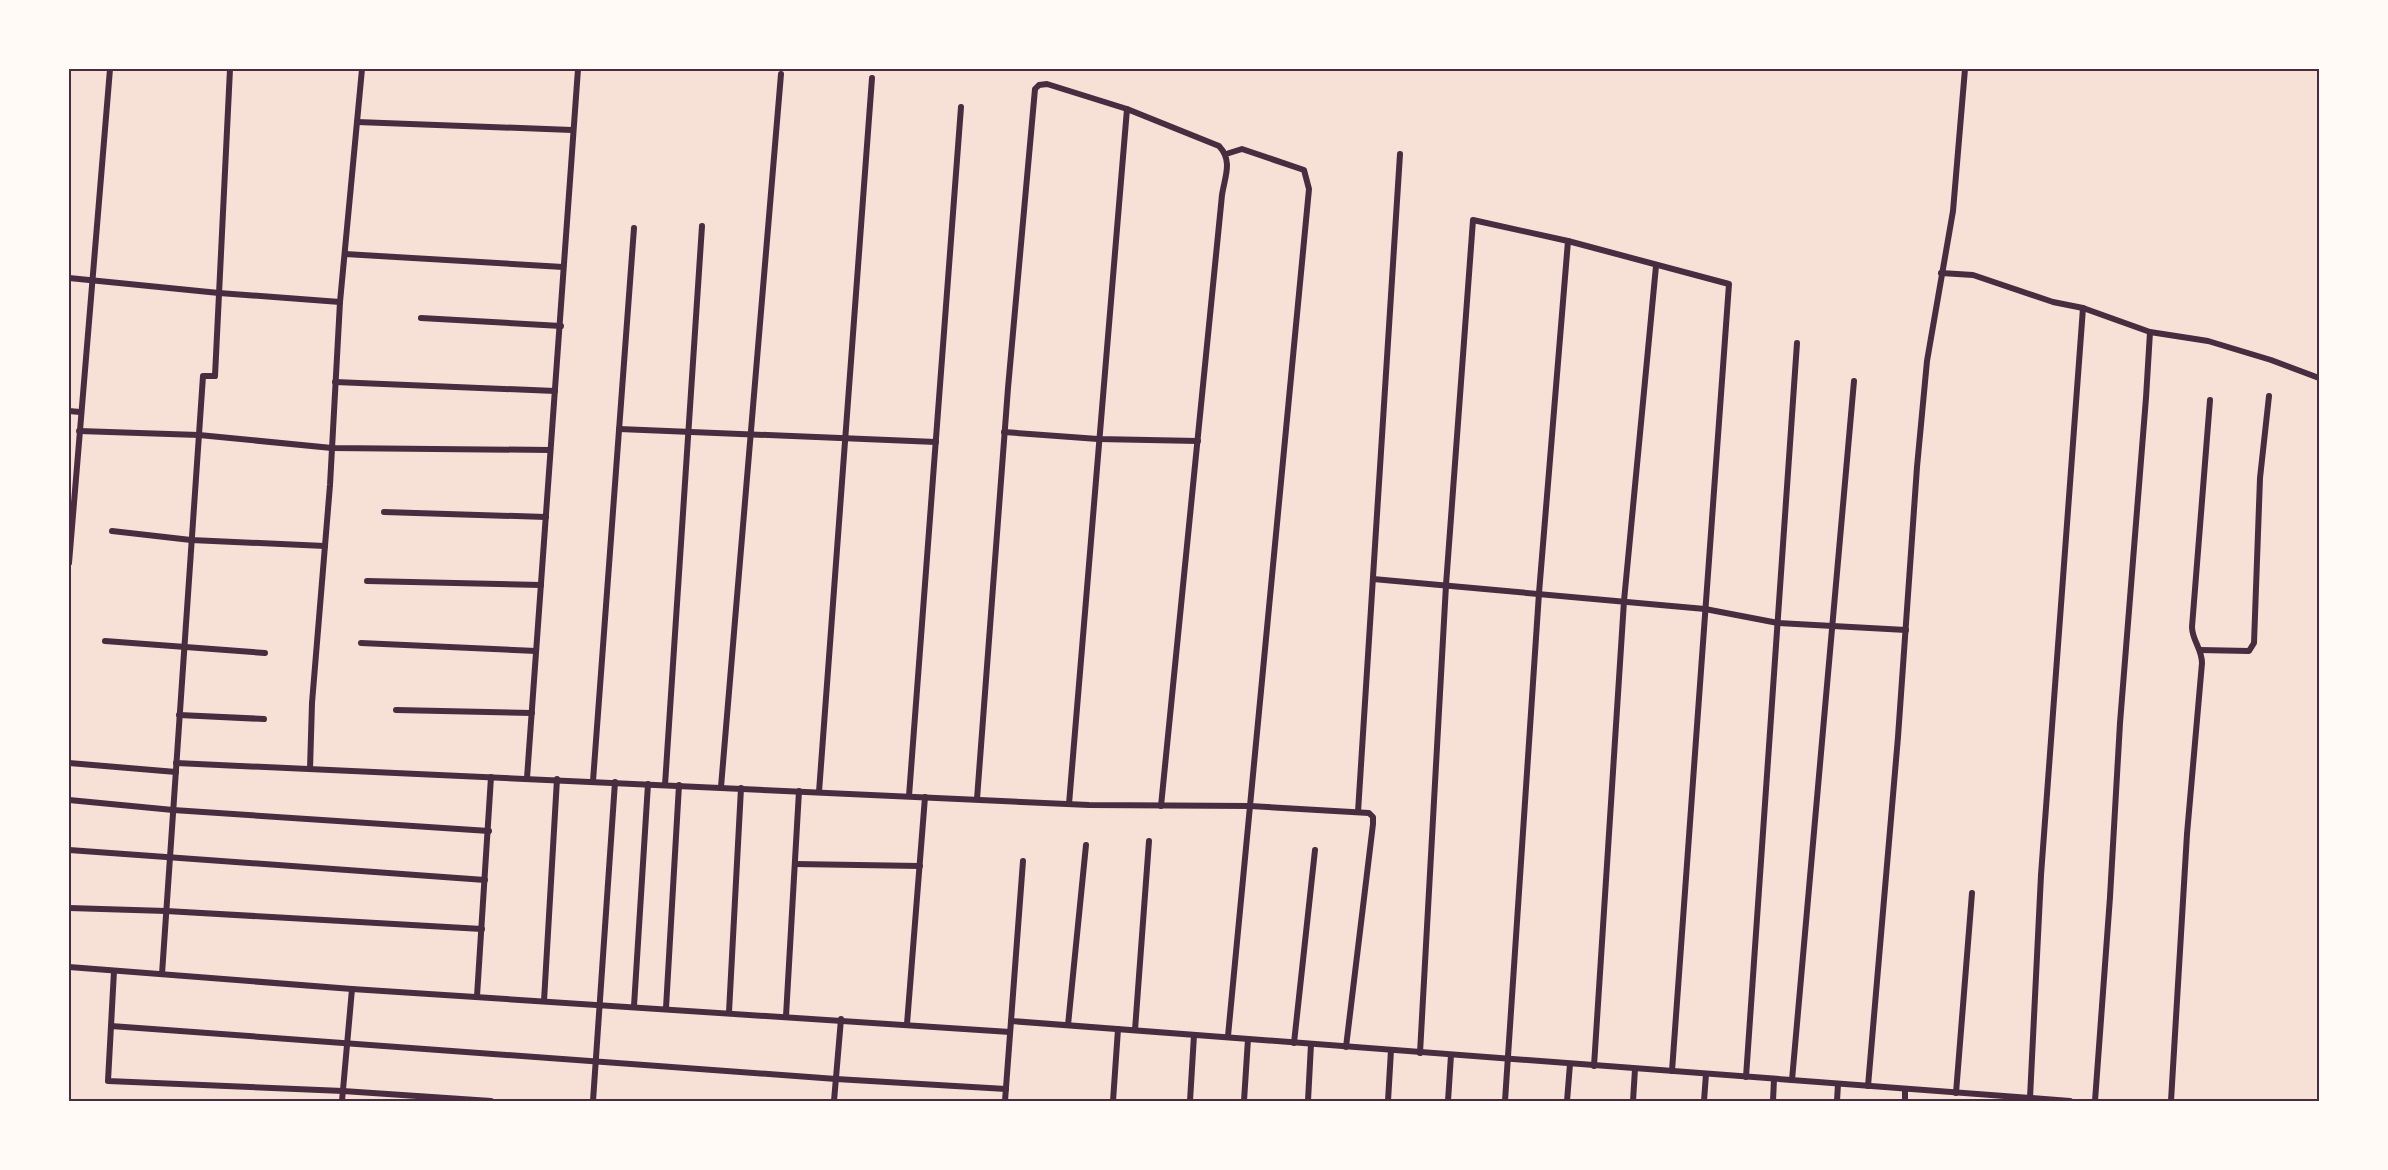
<svg xmlns="http://www.w3.org/2000/svg" width="2388" height="1170" font-family="'Space Grotesk',sans-serif">
	<style>
		.lines { fill: none; stroke-linecap: round; stroke-linejoin: round }
		.minor { stroke: #4a2c40; stroke-width: 6 }
		.neatline { fill: none; stroke: #4a2c40; stroke-width: 2 }
	</style>
	<rect width="100%" height="100%" fill="#f7e1d7"/>
	<g class="lines">
		<!-- minor -->
		<g class="minor">
			<polyline points="357,122 572,130"/>
			<polyline points="1226,154 1242,149 1304,170 1309,189 1228,1036"/>
			<polyline points="345,254 563,267"/>
			<polyline points="1941,273 1973,275 2053,302 2083,308 2150,332 2146,398 2120,723 2110,897 2095,1101"/>
			<polyline points="69,278 219,293 340,302"/>
			<polyline points="421,318 561,326"/>
			<polyline points="2150,332 2208,341 2271,360 2319,378"/>
			<polyline points="335,382 555,391"/>
			<polyline points="69,411 80,412"/>
			<polyline points="619,429 936,442"/>
			<polyline points="79,431 199,435 332,448 550,450"/>
			<polyline points="1004,432 1098,439 1198,441"/>
			<polyline points="384,512 546,517"/>
			<polyline points="112,531 191,540 325,546"/>
			<polyline points="69,563 110,69"/>
			<polyline points="1373,579 1705,609 1778,623 1906,630"/>
			<polyline points="367,581 541,585"/>
			<polyline points="105,641 265,653"/>
			<polyline points="361,643 536,651"/>
			<polyline points="2200,650 2249,651 2254,643 2260,478 2269,396"/>
			<polyline points="396,710 532,713"/>
			<polyline points="179,715 264,719"/>
			<polyline points="69,763 176,772"/>
			<polyline points="176,763 1089,805 1250,806 1369,813 1373,817 1373,824 1346,1047"/>
			<polyline points="310,769 312,703 330,485 340,302 362,69"/>
			<polyline points="527,778 578,69"/>
			<polyline points="593,781 634,228"/>
			<polyline points="665,785 702,226"/>
			<polyline points="721,787 781,74"/>
			<polyline points="819,792 872,78"/>
			<polyline points="909,796 961,107"/>
			<polyline points="977,799 1008,388 1035,89 1039,85 1047,84 1127,109"/>
			<polyline points="69,800 173,810 489,831"/>
			<path d="M1069 804 1127 109 1219 146C1233 161 1225 176 1222 195L1161 806"/>
			<polyline points="1358,812 1400,154"/>
			<polyline points="69,850 485,880"/>
			<polyline points="795,864 920,866"/>
			<polyline points="69,908 166,911 482,929"/>
			<polyline points="69,967 352,989 1010,1032"/>
			<polyline points="114,971 108,1081 343,1091 491,1101"/>
			<polyline points="162,974 203,376 215,376 230,69"/>
			<polyline points="477,996 491,777"/>
			<polyline points="544,1001 557,779"/>
			<polyline points="634,1006 648,784"/>
			<polyline points="666,1008 679,785"/>
			<polyline points="729,1012 741,788"/>
			<polyline points="786,1016 799,791"/>
			<polyline points="1011,1021 2070,1101"/>
			<polyline points="907,1024 925,797"/>
			<polyline points="1068,1025 1086,845"/>
			<polyline points="111,1026 836,1079 1006,1089"/>
			<polyline points="1135,1030 1149,841"/>
			<polyline points="1294,1043 1315,850"/>
			<polyline points="1420,1053 1446,585 1473,220 1568,241 1729,284 1672,1071"/>
			<polyline points="1594,1066 1624,601 1656,266"/>
			<polyline points="1746,1077 1797,343"/>
			<polyline points="1792,1080 1854,381"/>
			<polyline points="1868,1086 1898,737 1917,467 1927,361 1953,211 1965,69"/>
			<polyline points="1956,1093 1972,893"/>
			<polyline points="2030,1098 2041,875 2083,308"/>
			<polyline points="342,1101 352,989"/>
			<polyline points="593,1101 615,782"/>
			<polyline points="834,1101 841,1019"/>
			<polyline points="1005,1101 1023,861"/>
			<polyline points="1113,1101 1118,1029"/>
			<polyline points="1190,1101 1194,1035"/>
			<polyline points="1244,1101 1248,1039"/>
			<polyline points="1308,1101 1311,1044"/>
			<polyline points="1388,1101 1391,1050"/>
			<polyline points="1448,1101 1451,1055"/>
			<polyline points="1505,1101 1539,593 1568,241"/>
			<polyline points="1567,1101 1570,1064"/>
			<polyline points="1633,1101 1635,1069"/>
			<polyline points="1704,1101 1706,1074"/>
			<polyline points="1773,1101 1774,1079"/>
			<polyline points="1837,1101 1838,1084"/>
			<polyline points="1905,1101 1905,1089"/>
			<path d="M2171 1101 2187 834 2202 663C2202 649 2192 640 2192 627L2210 400"/>
		</g>
	</g>
	<!-- border -->
	<rect width="2388" height="1170" fill="none" stroke="#fffaf5" stroke-width="141"/>
	<rect x="70" y="70" width="2248" height="1030" class="neatline"/>
</svg>
